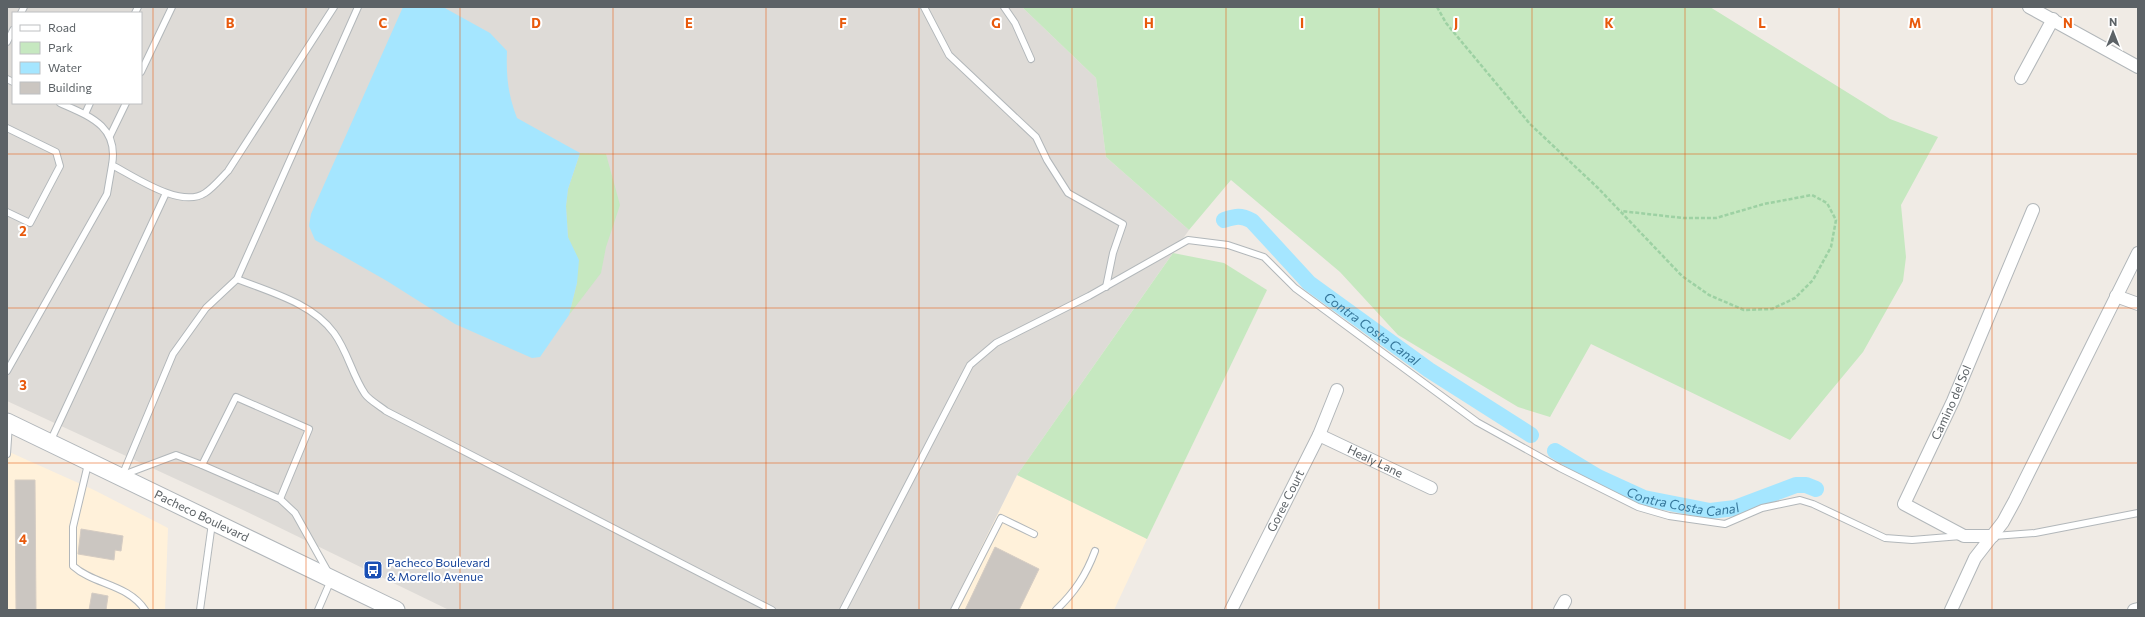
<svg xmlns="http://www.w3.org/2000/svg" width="2145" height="617" font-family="Commissioner,sans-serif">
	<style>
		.commercial { fill: #fff1da }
		.industrial { fill: #dedbd7; fill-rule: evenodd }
		.green { fill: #c6e8c0 }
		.water { fill: #a5e6ff }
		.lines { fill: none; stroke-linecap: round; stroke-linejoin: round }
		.canal { stroke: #a5e6ff; stroke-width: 16 }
		.building { fill: #cbc6c1; stroke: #d5ccc3 }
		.lane-casing { stroke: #b2b7ba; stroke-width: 8 }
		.street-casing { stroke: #b2b7ba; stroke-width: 14 }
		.secondary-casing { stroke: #b1b6ba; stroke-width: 19 }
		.path { stroke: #9dd1a3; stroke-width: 2.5; stroke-dasharray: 4 2; stroke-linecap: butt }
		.lane { stroke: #fff; stroke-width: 6 }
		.street { stroke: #fff; stroke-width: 12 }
		.secondary { stroke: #fff; stroke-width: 17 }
		.grid { fill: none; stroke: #e8590c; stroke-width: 1; stroke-opacity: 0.55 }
		.labels { text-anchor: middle; stroke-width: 4; stroke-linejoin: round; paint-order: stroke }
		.street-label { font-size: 12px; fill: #5c6266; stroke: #fff }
		.transit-label { font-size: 12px; fill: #164399; stroke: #fff; text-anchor: start }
		.water-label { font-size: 13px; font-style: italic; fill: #36779b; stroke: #fff }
		.grid-label { font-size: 13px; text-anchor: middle; font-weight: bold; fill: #e8590c; stroke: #fff; stroke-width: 4; stroke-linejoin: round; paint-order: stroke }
	</style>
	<rect width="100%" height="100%" fill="#f0ebe5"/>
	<!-- commercial -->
	<g class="commercial">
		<polygon points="7,451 94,490 168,528 165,610 7,610"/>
		<polygon points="1017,475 1147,539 1114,610 950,610"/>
	</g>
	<!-- industrial -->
	<path class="industrial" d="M7 7H1022L1096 78 1106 157 1189 230 1017 475 950 610H449L243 510 7 401ZM13 13H141V103H13Z"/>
	<!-- green -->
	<g class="green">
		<polygon points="1022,7 1710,7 1890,119 1938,137 1901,205 1906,257 1903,281 1863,352 1790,440 1591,344 1550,417 1518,407 1398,335 1340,272 1231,180 1189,230 1106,157 1096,78"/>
		<polygon points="580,153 606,154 620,205 606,247 601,273 569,315 577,283 568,237 566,206 568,189"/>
		<polygon points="1173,253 1224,263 1267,290 1147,539 1017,475"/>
	</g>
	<!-- water -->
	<path class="water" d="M403 7H443L490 33 507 51C506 76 508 95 517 118L580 153 568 189 566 206 568 237 579 260 577 283 569 315 540 357 532 358 455 324 387 281 315 240 309 226 311 214Z"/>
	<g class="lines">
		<!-- canal -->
		<g class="canal">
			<path id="s1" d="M1224 220C1236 216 1241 215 1252 221L1309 283 1429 370 1531 435"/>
			<path id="s2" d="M1555 451 1598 477 1644 498 1710 511 1735 508 1796 485H1806L1816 489"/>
		</g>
	</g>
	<!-- building -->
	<g class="building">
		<polygon points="15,480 35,480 36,610 16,610"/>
		<polygon points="81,529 123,536 121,551 115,550 114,560 78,554"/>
		<polygon points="995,547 1039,569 1019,610 965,610"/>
		<polygon points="92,593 108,596 106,610 89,610"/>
	</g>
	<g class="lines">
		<defs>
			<g id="lane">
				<polyline points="924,7 949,55 1036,137 1047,160 1068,193 1123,224 1113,253 1106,287"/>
				<polyline points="1004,7 1015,23 1031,59"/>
				<polyline points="21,13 24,7"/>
				<polyline points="135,13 138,7"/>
				<polyline points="7,42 13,30"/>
				<polyline points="141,72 172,7"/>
				<polyline points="7,79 13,82"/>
				<path d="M60 103C89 116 119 126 112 165 135 177 181 209 205 193 214 187 221 178 228 171L334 7"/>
				<polyline points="85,114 90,103"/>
				<polyline points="7,128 56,152 60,166 30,223 7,212"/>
				<polyline points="110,136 126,103"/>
				<path d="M237 279C270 292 312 303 334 333 348 352 352 375 365 394 369 400 380 406 386 411L772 610"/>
				<polyline points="7,371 107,194 112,165"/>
				<polyline points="50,442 166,193"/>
				<polyline points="7,454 9,424"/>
				<path d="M88 464 73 527V566C94 585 128 584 145 610"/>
				<polyline points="123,475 176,455 202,465"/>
				<polyline points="122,476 173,354 206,308 237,279 358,7"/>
				<polyline points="280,499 202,465 236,397 309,429 280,499 295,513 328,572"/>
				<polyline points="1994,536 2035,533 2138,513"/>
				<polyline points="200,610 212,523"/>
				<polyline points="318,610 331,580"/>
				<polyline points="843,610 970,365 996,343 1089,296 1188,240 1228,245 1264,257 1295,288 1477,422 1560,468 1638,507 1669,516 1725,524 1762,508 1800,500 1813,504 1885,538 1912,540 1961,536"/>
				<polyline points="954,610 1001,518 1034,534"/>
				<path d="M1056 610C1075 592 1086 575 1095 551"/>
			</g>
			<g id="street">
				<polyline points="2029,7 2138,67"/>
				<polyline points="2021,78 2053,19"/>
				<polyline points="2116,296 2138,304"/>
				<path id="s3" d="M1319 435 1431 488"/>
				<path id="s4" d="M1993 536H1964L1904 504 1953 401 2033 210"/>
				<path id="s5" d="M1231 610 1319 435 1337 390"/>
				<polyline points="1560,610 1565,601"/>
				<polyline points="1951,610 1975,558 2003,522 2015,500 2138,253"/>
				<polyline points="2134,610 2138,609"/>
			</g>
			<g id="secondary">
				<path id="s6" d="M7 422 396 610"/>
			</g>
		</defs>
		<!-- lane casing -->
		<use href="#lane" class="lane-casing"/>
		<!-- street casing -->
		<use href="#street" class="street-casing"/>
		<!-- secondary casing -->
		<use href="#secondary" class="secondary-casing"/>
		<!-- path -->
		<polyline class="path" points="1437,7 1446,23 1530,124 1598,188 1682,276 1709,295 1744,310 1772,309 1795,298 1813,280 1831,247 1836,220 1827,203 1812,195 1764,204 1716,218 1683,218 1621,211"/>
		<!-- lane -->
		<use href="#lane" class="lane"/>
		<!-- street -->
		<use href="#street" class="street"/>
		<!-- secondary -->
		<use href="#secondary" class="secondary"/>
	</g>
	<!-- grid -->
	<path class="grid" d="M153 7V610M306 7V610M460 7V610M613 7V610M766 7V610M919 7V610M1072 7V610M1226 7V610M1379 7V610M1532 7V610M1685 7V610M1839 7V610M1992 7V610M7 154H2138M7 308H2138M7 463H2138"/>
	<!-- icons -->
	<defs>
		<symbol id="bus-square" viewBox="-11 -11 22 22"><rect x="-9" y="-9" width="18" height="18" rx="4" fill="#1a4fb4" stroke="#fff"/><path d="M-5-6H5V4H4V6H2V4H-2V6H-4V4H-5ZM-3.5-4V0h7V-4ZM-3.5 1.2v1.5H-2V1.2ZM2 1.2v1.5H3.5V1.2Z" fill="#fff"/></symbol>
	</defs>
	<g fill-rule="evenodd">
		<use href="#bus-square" x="362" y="559" width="22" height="22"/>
	</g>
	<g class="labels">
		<!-- street labels -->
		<g class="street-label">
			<text dy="4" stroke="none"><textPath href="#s4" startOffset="209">Camino del Sol</textPath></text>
			<text dy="4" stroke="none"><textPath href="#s3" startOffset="62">Healy Lane</textPath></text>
			<text dy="4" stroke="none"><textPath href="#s5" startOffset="122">Goree Court</textPath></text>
			<text dy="4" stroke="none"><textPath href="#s6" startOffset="216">Pacheco Boulevard</textPath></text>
		</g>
		<!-- transit labels -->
		<g class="transit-label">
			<text x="387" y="567">Pacheco Boulevard<tspan x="387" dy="14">&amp; Morello Avenue</tspan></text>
		</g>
		<!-- water labels -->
		<g class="water-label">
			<text dy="5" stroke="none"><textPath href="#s1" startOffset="191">Contra Costa Canal</textPath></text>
			<text dy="5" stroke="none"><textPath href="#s2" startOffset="140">Contra Costa Canal</textPath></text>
		</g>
	</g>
	<g class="grid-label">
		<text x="230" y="28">B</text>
		<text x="383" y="28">C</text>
		<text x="536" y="28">D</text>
		<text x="689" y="28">E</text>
		<text x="843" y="28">F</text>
		<text x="996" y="28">G</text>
		<text x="1149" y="28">H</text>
		<text x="1302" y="28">I</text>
		<text x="1456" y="28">J</text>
		<text x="1609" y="28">K</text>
		<text x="1762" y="28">L</text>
		<text x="1915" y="28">M</text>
		<text x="2068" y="28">N</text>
		<text x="23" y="236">2</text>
		<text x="23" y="390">3</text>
		<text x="23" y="544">4</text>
	</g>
	<!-- border -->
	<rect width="2145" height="617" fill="none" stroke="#5c6266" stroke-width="16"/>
	<!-- legend -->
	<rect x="12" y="12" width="130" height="92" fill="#ffffff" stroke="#bec0c2"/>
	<rect x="20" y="25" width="20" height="6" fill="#ffffff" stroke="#bec0c2"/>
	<text x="48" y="32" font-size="12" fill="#5c6266">Road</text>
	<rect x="20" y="42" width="20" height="12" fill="#c6e8c0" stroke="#bec0c2"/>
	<text x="48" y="52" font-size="12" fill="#5c6266">Park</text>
	<rect x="20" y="62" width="20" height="12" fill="#a5e6ff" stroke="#bec0c2"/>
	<text x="48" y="72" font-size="12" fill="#5c6266">Water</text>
	<rect x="20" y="82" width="20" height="12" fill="#cbc6c1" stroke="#bec0c2"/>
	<text x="48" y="92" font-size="12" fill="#5c6266">Building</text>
	<!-- north arrow -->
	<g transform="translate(2113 32)" stroke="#ffffff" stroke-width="3" paint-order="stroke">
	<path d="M0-3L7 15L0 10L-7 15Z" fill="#5c6266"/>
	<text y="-6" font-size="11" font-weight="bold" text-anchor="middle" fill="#5c6266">N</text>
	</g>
</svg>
